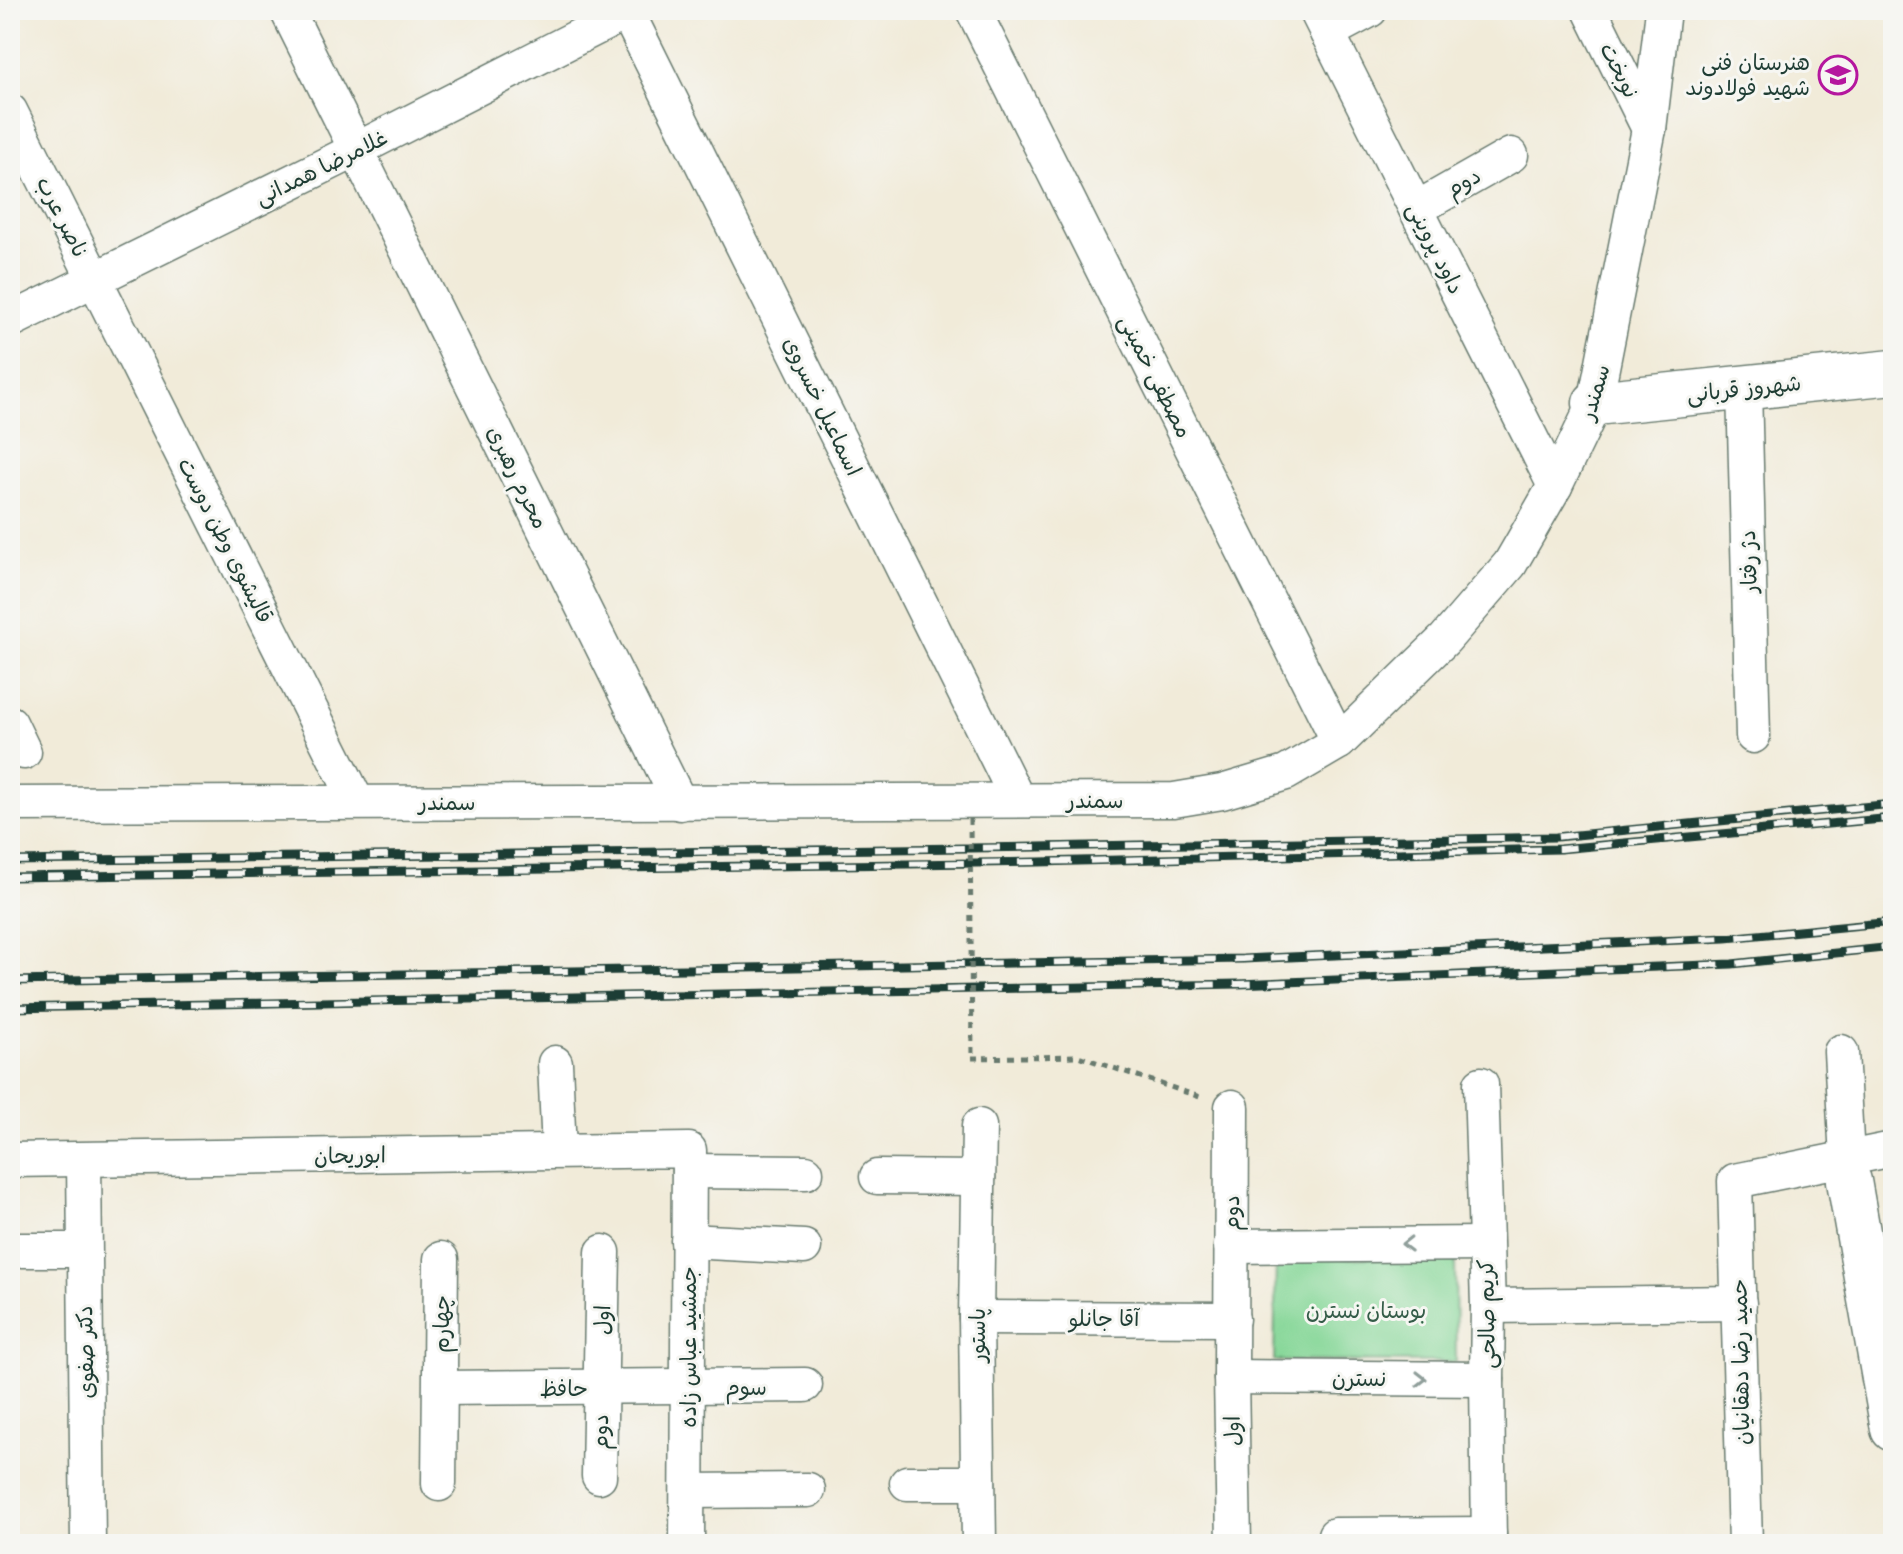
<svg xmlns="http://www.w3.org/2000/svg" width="1903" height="1554" font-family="'Balsamiq Sans','Playpen Sans Arabic',sans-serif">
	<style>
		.park { fill: #86d798; stroke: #528a66; stroke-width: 2 }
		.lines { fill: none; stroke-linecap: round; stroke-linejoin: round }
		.street-casing { stroke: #687a6e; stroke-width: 37 }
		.secondary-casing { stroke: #687a6e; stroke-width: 47 }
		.path { stroke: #687a6e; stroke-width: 5; stroke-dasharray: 6 6; stroke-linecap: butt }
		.street { stroke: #fff; stroke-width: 34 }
		.secondary { stroke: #fff; stroke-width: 44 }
		.rail-casing { stroke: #1f3d34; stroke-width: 9 }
		.rail { stroke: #f6f6f2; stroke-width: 6; stroke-dasharray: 18; stroke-linecap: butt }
		.path-bridge { stroke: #687a6e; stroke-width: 5; stroke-dasharray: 6 6; stroke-linecap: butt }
		.oneway { stroke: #8f9e9a }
		.labels { text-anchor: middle; stroke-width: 6; stroke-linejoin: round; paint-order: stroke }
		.poi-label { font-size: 22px; fill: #1f3d34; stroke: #f6f6f2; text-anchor: end }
		.street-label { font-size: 22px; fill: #1f3d34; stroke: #f6f6f2 }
		.park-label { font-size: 22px; fill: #345c48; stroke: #f6f6f2 }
	</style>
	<rect width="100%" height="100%" fill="#f6f6f2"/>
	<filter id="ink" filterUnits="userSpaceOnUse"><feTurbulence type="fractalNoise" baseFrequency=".0125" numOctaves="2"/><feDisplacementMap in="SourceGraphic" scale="16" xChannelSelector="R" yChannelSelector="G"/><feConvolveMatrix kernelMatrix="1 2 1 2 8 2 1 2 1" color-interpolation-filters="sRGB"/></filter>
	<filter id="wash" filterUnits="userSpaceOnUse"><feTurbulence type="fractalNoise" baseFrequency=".006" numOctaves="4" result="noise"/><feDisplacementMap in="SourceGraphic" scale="32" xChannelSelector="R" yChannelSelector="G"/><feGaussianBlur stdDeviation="1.8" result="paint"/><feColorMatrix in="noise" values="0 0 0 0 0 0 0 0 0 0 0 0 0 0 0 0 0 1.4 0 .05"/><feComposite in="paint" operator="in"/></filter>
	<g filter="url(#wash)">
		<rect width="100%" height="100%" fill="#f1ebd9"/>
		<!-- park -->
		<polygon class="park" points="1455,1257 1456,1362 1274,1361 1276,1259"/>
	</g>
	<g filter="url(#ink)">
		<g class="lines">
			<defs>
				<g id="street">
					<polyline points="287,10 680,803"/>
					<polyline points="626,10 1018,800"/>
					<polyline points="973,10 1339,742"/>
					<polyline points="1316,10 1555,486"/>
					<polyline points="1590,10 1649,129"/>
					<polyline points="1327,33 1370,10"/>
					<polyline points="10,111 357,802"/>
					<polyline points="1416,209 1511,155"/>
					<polyline points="10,321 356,150 631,10"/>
					<polyline points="1744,388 1753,736"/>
					<polyline points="10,723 24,752"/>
					<polyline points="10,804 1174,800 1222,792 1286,773 1339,742 1445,639 1510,564 1555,486 1595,403 1649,129 1663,10"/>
					<polyline points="1841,1052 1847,1158"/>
					<polyline points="555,1063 559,1151"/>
					<polyline points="1481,1084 1488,1306 1487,1379 1489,1544"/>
					<polyline points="1232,1107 1231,1377 1234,1544"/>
					<polyline points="10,1160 689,1150 687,1544"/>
					<polyline points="84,1160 88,1544"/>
					<polyline points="689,1171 806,1172"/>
					<polyline points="877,1177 978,1178"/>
					<polyline points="688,1241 804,1247"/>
					<polyline points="1231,1246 1485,1244"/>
					<polyline points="10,1250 84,1250"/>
					<polyline points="1488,1306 1739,1303"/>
					<polyline points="976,1318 1232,1319"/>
					<polyline points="1231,1377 1487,1379"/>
					<polyline points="441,1388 805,1385"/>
					<polyline points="599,1476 603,1252"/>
					<polyline points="907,1483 978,1483"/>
					<polyline points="439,1484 441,1259"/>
					<polyline points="688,1491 808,1490"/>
					<polyline points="1335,1535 1489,1534"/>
					<polyline points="979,1544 976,1318 979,1126"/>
					<polyline points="1745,1544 1735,1181 1893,1149"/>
				</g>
				<g id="secondary">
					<polyline points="1595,403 1893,372"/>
					<polyline points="1849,1181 1893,1429"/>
				</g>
			</defs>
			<!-- street casing -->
			<use href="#street" class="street-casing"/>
			<!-- secondary casing -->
			<use href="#secondary" class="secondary-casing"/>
			<!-- path -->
			<polyline class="path" points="972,1058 1078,1056 1200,1097"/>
			<!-- street -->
			<use href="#street" class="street"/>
			<!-- secondary -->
			<use href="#secondary" class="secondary"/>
			<defs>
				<g id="rail">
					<polyline points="10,861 1037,847 1556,837 1893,804"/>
					<polyline points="10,877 1038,862 1560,849 1893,818"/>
					<polyline points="10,981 1243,959 1726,938 1893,922"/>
					<polyline points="10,1008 1238,984 1732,964 1893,947"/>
				</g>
			</defs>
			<!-- rail casing -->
			<use href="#rail" class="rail-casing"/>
			<!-- rail -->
			<use href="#rail" class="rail"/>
			<!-- path-bridge -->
			<polyline class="path-bridge" points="970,819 972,1058"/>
		</g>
		<!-- one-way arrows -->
		<defs><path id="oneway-chevron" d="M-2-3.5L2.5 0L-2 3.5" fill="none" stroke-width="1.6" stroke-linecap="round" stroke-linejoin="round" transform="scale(2)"/></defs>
		<g class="oneway">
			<use href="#oneway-chevron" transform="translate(1407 1244) rotate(179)"/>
			<use href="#oneway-chevron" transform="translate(1421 1379)"/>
		</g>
	</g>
	<!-- icons -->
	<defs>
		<symbol id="school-ring" viewBox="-11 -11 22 22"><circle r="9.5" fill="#f6f6f2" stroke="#b5179e" stroke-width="1.5"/><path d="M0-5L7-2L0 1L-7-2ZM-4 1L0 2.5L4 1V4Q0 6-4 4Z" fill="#b5179e"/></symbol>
	</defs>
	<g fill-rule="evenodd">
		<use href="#school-ring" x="1816" y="53" width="44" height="44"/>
	</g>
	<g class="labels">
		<!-- poi labels -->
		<g class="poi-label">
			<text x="1810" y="70">هنرستان فنی<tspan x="1810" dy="25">شهید فولادوند</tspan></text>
		</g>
		<!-- street labels -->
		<g class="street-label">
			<text transform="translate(1620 70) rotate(63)" y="8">نوبخت</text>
			<text transform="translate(321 167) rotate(-26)" y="8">غلامرضا همدانی</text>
			<text transform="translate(1463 182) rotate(-30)" y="8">دوم</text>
			<text transform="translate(63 217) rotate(63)" y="8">ناصر عرب</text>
			<text transform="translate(1436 248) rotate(63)" y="8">داود پروینی</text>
			<text transform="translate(1156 376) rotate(63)" y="8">مصطفی خمینی</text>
			<text transform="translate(1744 388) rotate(-6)" y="8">شهروز قربانی</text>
			<text transform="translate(1594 392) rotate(-73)" y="8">سمندر</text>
			<text transform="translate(823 406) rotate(64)" y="8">اسماعیل خسروی</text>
			<text transform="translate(518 477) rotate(64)" y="8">محرم رهبری</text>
			<text transform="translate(226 540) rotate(63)" y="8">قالیشوی وطن دوست</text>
			<text transform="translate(1748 562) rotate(-92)" y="8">دژ رفتار</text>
			<text x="1095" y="808">سمندر</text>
			<text x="447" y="810">سمندر</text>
			<text transform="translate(350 1155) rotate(-1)" y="8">ابوریحان</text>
			<text transform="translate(1231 1213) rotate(-89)" y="8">دوم</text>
			<text transform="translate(1486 1314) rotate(-91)" y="8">کریم صالحی</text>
			<text x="1104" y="1326">آقا جانلو</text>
			<text transform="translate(602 1320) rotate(-89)" y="8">اول</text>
			<text transform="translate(441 1324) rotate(-90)" y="8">چهارم</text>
			<text transform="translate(977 1335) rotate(-90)" y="8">پاستور</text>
			<text transform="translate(688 1347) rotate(-90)" y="8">جمشید عباس زاده</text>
			<text transform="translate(85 1352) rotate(-91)" y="8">دکتر صفوی</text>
			<text transform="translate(1740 1362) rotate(-91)" y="8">حمید رضا دهقانیان</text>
			<text x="1359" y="1386">نسترن</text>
			<text transform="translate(746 1387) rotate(-1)" y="8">سوم</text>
			<text x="564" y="1396">حافظ</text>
			<text transform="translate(1232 1431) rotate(-91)" y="8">اول</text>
			<text transform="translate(600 1432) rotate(-89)" y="8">دوم</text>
		</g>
		<!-- park labels -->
		<g class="park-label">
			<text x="1366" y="1318">بوستان نسترن</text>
		</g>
	</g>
	<!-- margin -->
	<rect width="1903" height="1554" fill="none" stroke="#f6f6f2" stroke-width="40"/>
</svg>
